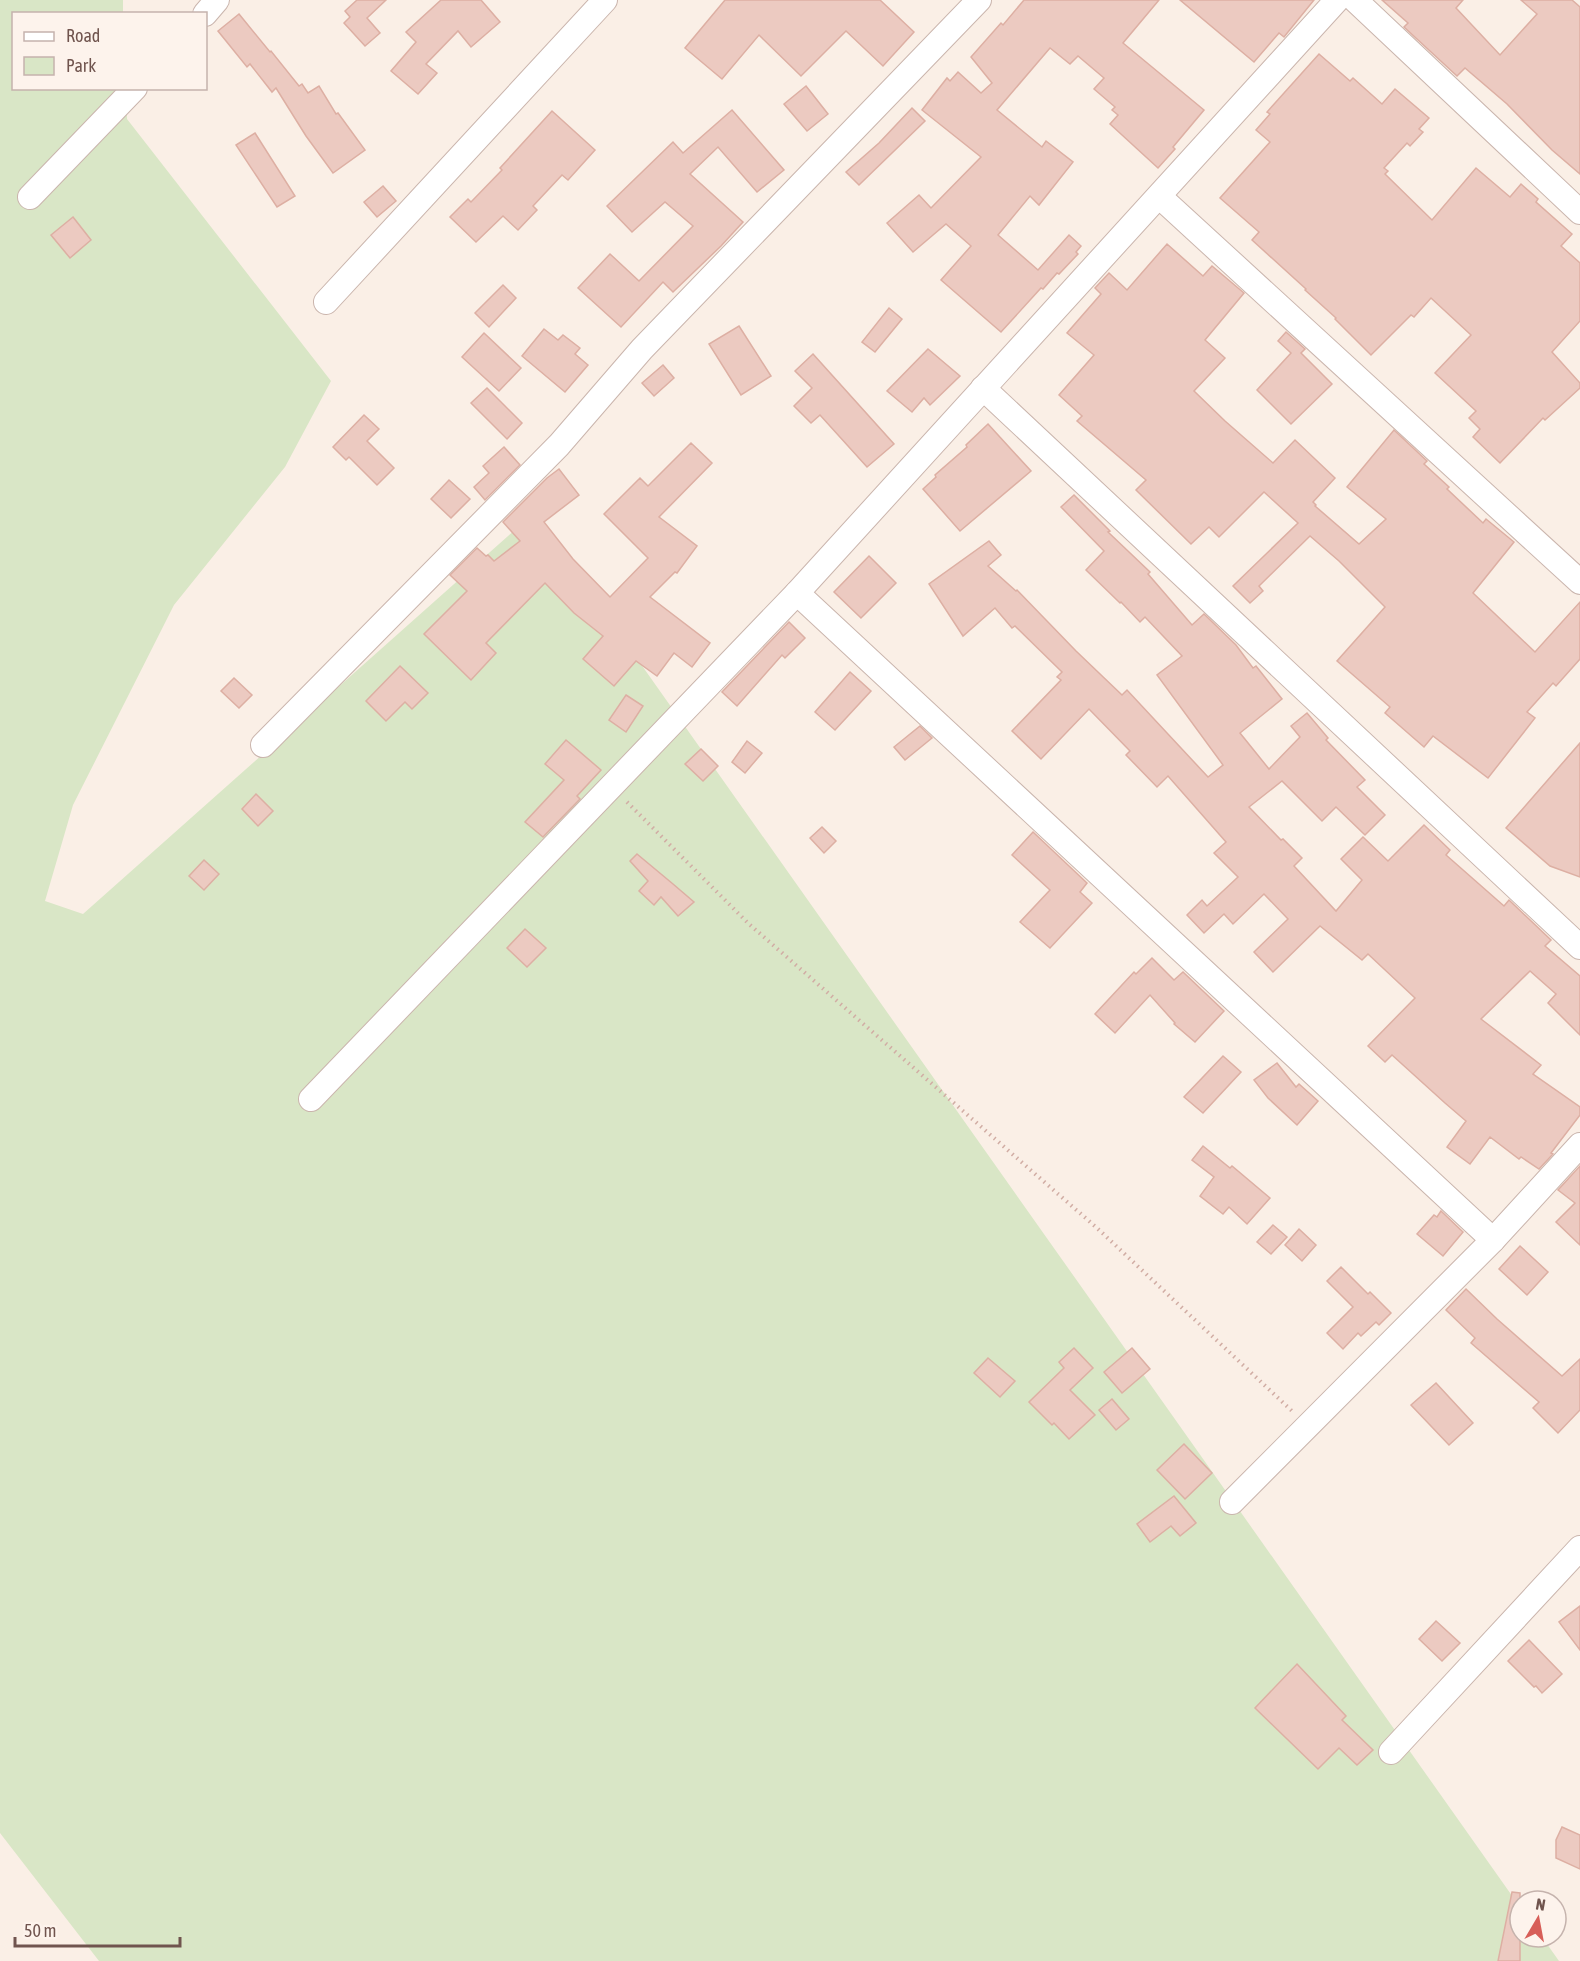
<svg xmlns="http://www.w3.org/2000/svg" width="1580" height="1961" font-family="'Asap Condensed',sans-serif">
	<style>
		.green { fill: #d9e6c6 }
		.building { fill: #eccac1; stroke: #ddafa3; stroke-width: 1.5 }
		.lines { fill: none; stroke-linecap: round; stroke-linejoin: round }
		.minor-casing { stroke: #cab5ad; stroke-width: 26 }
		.path { stroke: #d1ada4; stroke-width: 4; stroke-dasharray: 1.5 4.5; stroke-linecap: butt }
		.minor { stroke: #fff; stroke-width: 24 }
	</style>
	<rect width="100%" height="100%" fill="#faefe6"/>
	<!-- green -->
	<polygon class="green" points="0,0 123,0 123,13 14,14 14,88 126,89 127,119 331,381 285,467 174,605 73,805 45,901 83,914 534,513 1520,1907 1520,1937 1542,1937 1559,1961 99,1961 0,1833"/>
	<!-- building -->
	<g class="building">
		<polygon points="357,0 386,0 367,18 380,33 365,46 344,23 350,17 345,11"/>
		<polygon points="441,0 481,0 500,22 471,47 458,31 426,64 437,73 418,94 391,71 416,42 406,32"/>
		<polygon points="725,0 880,0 914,32 883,66 846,31 801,76 759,35 722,79 685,48"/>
		<polygon points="1024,0 1159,0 1123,43 1204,110 1173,147 1175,149 1158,168 1110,124 1118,115 1112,110 1115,107 1094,89 1104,78 1078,56 1070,64 1050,48 997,110 1042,147 1046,141 1073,162 1039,205 1030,196 998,235 1038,270 1069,235 1081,246 1076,252 1078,254 1059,274 1057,273 1043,289 1041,288 1001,332 941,280 971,246 946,224 913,252 887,223 919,195 931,208 981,157 922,110 947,78 950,81 958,72 981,93 992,83 971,57 1001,23 1003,25"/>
		<polygon points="1180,0 1314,0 1284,37 1279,33 1254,62"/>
		<polygon points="1382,0 1463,0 1456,8 1500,55 1537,14 1521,0 1572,0 1580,7 1580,174 1552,150 1507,104 1465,68 1457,76 1404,27 1408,23"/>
		<polygon points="239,14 270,52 271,51 299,86 302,84 308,93 319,86 336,114 338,113 365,150 333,173 306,136 276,88 272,92 250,64 247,67 218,31"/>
		<polygon points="1319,54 1350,81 1353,78 1382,104 1395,89 1429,118 1419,129 1423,132 1410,146 1407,143 1384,168 1388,171 1385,174 1432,220 1476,168 1510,197 1521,184 1538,199 1536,202 1572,234 1561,246 1580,263 1580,321 1552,352 1580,383 1580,388 1545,420 1543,418 1500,463 1473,437 1480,429 1469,418 1476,411 1435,373 1471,335 1431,298 1414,317 1411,315 1371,355 1335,319 1336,318 1305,290 1306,289 1252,240 1259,232 1220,198 1270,142 1256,130 1270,114 1267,112"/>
		<polygon points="806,86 828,114 807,131 784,104"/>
		<polygon points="912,108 925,121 859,185 846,172 879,143"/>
		<polygon points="732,110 784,170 757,192 718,147 690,174 743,222 721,246 673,292 663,282 621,327 578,288 610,254 639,281 693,226 665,202 632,232 607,206 673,142 683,153"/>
		<polygon points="552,111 595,150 568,180 562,175 533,206 537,210 518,230 503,216 476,242 450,217 468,199 471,202 502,170 500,168"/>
		<polygon points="255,133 295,196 277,207 236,145"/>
		<polygon points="383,186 396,201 377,217 364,202"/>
		<polygon points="73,217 91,240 70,258 51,235"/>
		<polygon points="1167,244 1203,276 1212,266 1244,293 1205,340 1225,358 1194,391 1225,421 1273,463 1295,440 1335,478 1313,502 1316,505 1315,506 1359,544 1386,519 1347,487 1394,430 1427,461 1424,464 1449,487 1447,489 1483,523 1486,519 1514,542 1473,593 1535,652 1580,602 1580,659 1556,686 1553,683 1527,712 1535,718 1488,778 1433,736 1424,747 1385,713 1390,707 1337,661 1385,607 1339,561 1310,536 1259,586 1263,591 1250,603 1233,586 1298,523 1264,492 1219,537 1209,527 1191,544 1136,490 1146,480 1077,421 1082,416 1059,395 1094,355 1067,333 1101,294 1095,288 1109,273 1127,290"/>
		<polygon points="503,285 516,298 489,327 475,313"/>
		<polygon points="889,308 902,319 875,352 862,342"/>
		<polygon points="739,326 771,376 741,395 709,344"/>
		<polygon points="544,329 558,340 563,335 580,348 575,354 588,365 565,392 522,356"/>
		<polygon points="1286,332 1305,349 1301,353 1332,384 1291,424 1257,390 1291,353 1278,341"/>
		<polygon points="484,333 521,368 499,391 462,357"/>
		<polygon points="928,349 960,376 930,405 924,398 912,412 887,391"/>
		<polygon points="813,354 894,444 867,467 820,415 811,423 794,406 812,388 795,371"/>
		<polygon points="663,365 674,378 654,396 642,383"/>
		<polygon points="487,388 522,423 507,439 471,403"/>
		<polygon points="364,415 379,429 367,441 394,468 377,485 349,457 346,460 333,447"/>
		<polygon points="988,424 1031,471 960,531 923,489 936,477 935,475 967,447 966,445"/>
		<polygon points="691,443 712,463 659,517 697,546 677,573 675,572 650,597 710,643 692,667 674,653 657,676 636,661 614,686 583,659 603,636 574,613 545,583 486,643 496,653 471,680 424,634 467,591 450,575 477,548 486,556 488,555 494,561 520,541 503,522 547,478 559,469 579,495 544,522 573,559 610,597 648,558 604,514 640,478 648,486"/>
		<polygon points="504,447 520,465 485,500 474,487 489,473 483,466"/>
		<polygon points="449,480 470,499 451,518 431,499"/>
		<polygon points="1074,495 1110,531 1108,532 1150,572 1148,574 1192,625 1204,614 1236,645 1253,668 1256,666 1282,699 1240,733 1269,769 1300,737 1291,726 1307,713 1328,738 1326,740 1365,780 1357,787 1385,815 1365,835 1336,807 1322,821 1282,781 1249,807 1281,840 1283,839 1302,858 1294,866 1336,911 1362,880 1341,859 1363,837 1388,861 1424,825 1450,850 1446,855 1504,906 1509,900 1551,940 1545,946 1580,976 1580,1035 1548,1003 1556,994 1530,971 1481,1019 1541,1065 1533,1074 1580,1107 1580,1115 1551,1153 1553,1154 1539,1169 1521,1157 1519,1159 1490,1137 1470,1164 1447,1147 1466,1121 1445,1103 1392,1055 1385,1062 1368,1046 1415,998 1368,954 1362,960 1320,926 1273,972 1254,952 1288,919 1264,894 1233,924 1224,914 1204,933 1187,915 1202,900 1207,906 1238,877 1214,853 1226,842 1168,776 1157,787 1126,755 1130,751 1089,709 1041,759 1012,731 1061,680 1057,677 1062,672 1015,626 1012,628 995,608 963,636 929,584 989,541 1001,555 988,566 1016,591 1017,590 1076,651 1122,695 1127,690 1208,777 1223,765 1157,675 1182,656 1145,617 1140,622 1121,602 1120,603 1086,570 1104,551 1061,507"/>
		<polygon points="869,556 896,583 861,618 834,592"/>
		<polygon points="789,622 805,638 785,658 782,655 737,706 722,692"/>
		<polygon points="400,666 428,693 412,709 405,702 386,721 366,701"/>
		<polygon points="850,672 871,691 835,730 815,712"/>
		<polygon points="234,678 252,695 239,708 221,691"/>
		<polygon points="626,695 643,706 626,732 609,720"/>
		<polygon points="920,726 932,738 905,760 894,747"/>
		<polygon points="566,740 601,770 577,796 580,799 543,837 525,822 564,780 545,764"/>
		<polygon points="747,741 762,753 745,773 732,762"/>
		<polygon points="1580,743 1580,877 1550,866 1506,828"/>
		<polygon points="701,749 718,766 703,781 685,764"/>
		<polygon points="256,794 273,811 258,826 242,809"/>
		<polygon points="822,827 836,841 824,853 810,838"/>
		<polygon points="1033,832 1087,883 1080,892 1092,903 1050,948 1020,922 1050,890 1012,855"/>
		<polygon points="637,854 673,884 694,902 678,916 661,897 654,905 639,891 648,881 630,861"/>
		<polygon points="204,860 219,874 204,890 189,876"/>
		<polygon points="525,929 546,948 527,967 507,948"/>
		<polygon points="1152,958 1174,980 1183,972 1224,1011 1195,1042 1174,1024 1175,1023 1150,995 1115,1033 1095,1014 1134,972 1136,974"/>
		<polygon points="1223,1056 1241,1072 1203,1113 1184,1097"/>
		<polygon points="1277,1063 1296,1087 1299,1084 1318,1101 1297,1125 1268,1098 1254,1080"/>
		<polygon points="1203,1146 1230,1168 1232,1166 1270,1198 1247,1224 1229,1207 1223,1214 1200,1196 1214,1177 1192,1160"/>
		<polygon points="1580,1166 1580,1245 1556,1222 1575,1203 1558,1190"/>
		<polygon points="1441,1211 1463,1232 1443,1256 1417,1234 1434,1215 1437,1217"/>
		<polygon points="1273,1225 1287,1237 1271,1254 1257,1242"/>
		<polygon points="1299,1229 1316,1245 1302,1261 1285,1245"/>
		<polygon points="1520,1246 1548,1272 1527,1295 1499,1269"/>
		<polygon points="1341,1267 1368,1294 1370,1292 1391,1313 1379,1325 1376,1322 1361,1336 1358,1333 1343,1349 1327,1333 1353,1307 1327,1281"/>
		<polygon points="1466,1289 1497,1319 1562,1376 1580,1359 1580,1410 1558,1433 1533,1408 1539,1402 1471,1343 1475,1338 1446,1310"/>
		<polygon points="1074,1348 1093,1368 1070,1390 1095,1415 1069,1439 1054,1423 1052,1425 1029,1402 1064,1368 1059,1362"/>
		<polygon points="1132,1348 1150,1369 1122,1393 1104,1372"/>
		<polygon points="988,1358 1015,1381 1000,1397 974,1373"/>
		<polygon points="1436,1383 1473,1423 1449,1445 1411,1405"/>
		<polygon points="1112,1399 1129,1419 1116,1430 1099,1410"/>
		<polygon points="1184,1444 1212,1473 1185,1499 1157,1470"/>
		<polygon points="1174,1496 1196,1523 1180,1536 1171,1526 1150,1542 1137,1524"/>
		<polygon points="1580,1606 1580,1650 1559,1622"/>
		<polygon points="1436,1621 1460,1643 1442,1661 1419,1639"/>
		<polygon points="1529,1640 1562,1674 1542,1693 1536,1686 1534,1687 1508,1661"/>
		<polygon points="1297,1664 1346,1716 1342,1720 1373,1750 1357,1765 1339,1748 1318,1769 1255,1708"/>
		<polygon points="1562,1827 1580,1835 1580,1869 1556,1858 1556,1840"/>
		<polygon points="1512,1892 1520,1893 1520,1961 1498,1961"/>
	</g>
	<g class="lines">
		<defs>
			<g id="minor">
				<polyline points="1355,0 1580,212"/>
				<polyline points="205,14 217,0"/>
				<polyline points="30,197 135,88"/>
				<polyline points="1160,197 1580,582"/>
				<polyline points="326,302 605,0"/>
				<polyline points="983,388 1580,947"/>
				<polyline points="797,593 1493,1240"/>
				<polyline points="263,745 559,445 642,349 979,0"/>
				<polyline points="311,1099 797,593 1337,0"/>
				<polyline points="1232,1502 1493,1240 1580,1145"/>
				<polyline points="1391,1752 1580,1548"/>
			</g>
		</defs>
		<!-- minor casing -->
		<use href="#minor" class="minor-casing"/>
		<!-- path -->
		<polyline class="path" points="627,802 749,924 1097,1228 1292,1411"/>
		<!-- minor -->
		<use href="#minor" class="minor"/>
	</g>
	<!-- legend -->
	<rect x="12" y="12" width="195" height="78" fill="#fdf3ec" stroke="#c5b3ad" stroke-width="1.5"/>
	<rect x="24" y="32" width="30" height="9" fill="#ffffff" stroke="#c5b3ad" stroke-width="1.5"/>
	<text x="66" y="42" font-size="18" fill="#70544e">Road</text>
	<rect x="24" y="57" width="30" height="18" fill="#d9e6c6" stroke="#c5b3ad" stroke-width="1.5"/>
	<text x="66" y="72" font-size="18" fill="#70544e">Park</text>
	<!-- north arrow -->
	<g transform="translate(1538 1919) rotate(10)"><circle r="28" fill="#fdf3ec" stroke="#c5b3ad" stroke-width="1.5"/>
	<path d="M0-4.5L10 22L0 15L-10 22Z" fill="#d75e58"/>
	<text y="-9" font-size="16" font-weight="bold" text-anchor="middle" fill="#70544e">N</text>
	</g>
	<!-- scale -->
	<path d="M15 1937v9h165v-9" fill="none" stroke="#70544e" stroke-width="3"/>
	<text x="24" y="1937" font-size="18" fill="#70544e" stroke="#fdf3ec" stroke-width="4.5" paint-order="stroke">50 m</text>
</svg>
